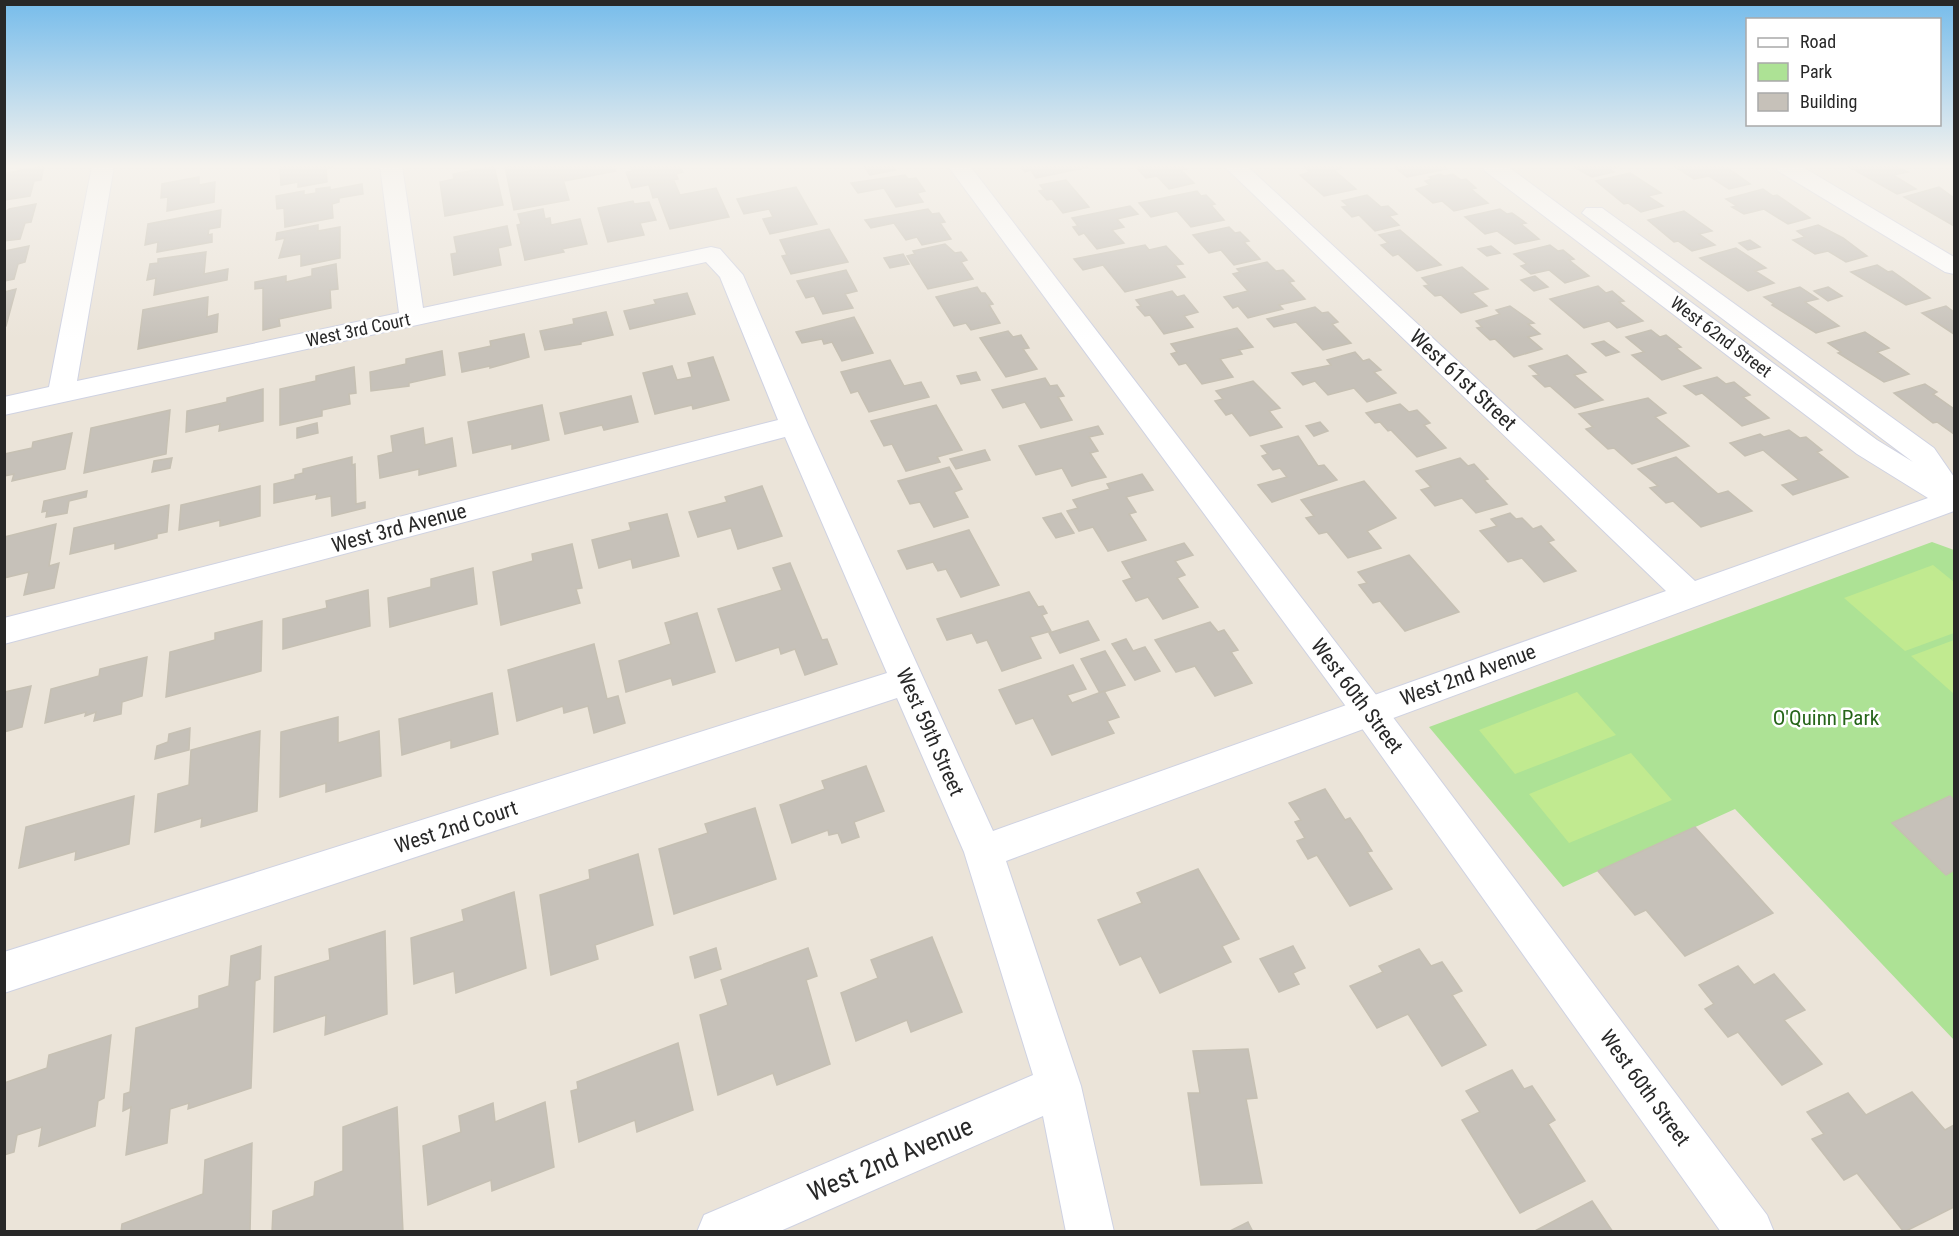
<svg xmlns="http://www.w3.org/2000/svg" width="1959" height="1236" font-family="'Roboto Condensed',sans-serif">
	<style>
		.green { fill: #ade295 }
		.pitch { fill: #c1ea90 }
		.building { fill: #c6c1b9; stroke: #c6c0b3; stroke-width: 1.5 }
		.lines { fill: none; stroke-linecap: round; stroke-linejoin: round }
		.street-casing { stroke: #cfd2e2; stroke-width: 2 }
		.secondary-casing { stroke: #cfd2e2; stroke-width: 2 }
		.street { fill: #fff; fill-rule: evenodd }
		.secondary { fill: #fff; fill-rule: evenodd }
		.labels { text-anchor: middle; stroke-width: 5; stroke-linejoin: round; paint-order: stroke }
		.far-street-label { font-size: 18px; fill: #282828; stroke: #fff }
		.street-label { font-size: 21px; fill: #282828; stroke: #fff }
		.park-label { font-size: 21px; fill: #266519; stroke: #fff }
		.near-street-label { font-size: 26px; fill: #282828; stroke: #fff }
	</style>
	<rect width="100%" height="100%" fill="#ebe4d9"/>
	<!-- green -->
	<polygon class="green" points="1932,542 1954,550 1954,1040 1735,809 1563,887 1429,727"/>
	<!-- pitch -->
	<g class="pitch">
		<polygon points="1933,565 1954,582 1954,633 1905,651 1844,598"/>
		<polygon points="1954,640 1954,694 1911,656"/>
		<polygon points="1577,692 1616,735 1515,774 1479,730"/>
		<polygon points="1631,753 1672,800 1569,843 1529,794"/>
	</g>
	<!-- building -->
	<g class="building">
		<polygon points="44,166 41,180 34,181 30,196 4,200 7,173"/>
		<polygon points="280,166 333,166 333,167 326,168 327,182 298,187 298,182 281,185"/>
		<polygon points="494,166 503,205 445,216 440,182 454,179 453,174"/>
		<polygon points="514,166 559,166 569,200 514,210 505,167"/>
		<polygon points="560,166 614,166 616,171 565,181"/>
		<polygon points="630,166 680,166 683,172 676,174 678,179 632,188 626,172 632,171"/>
		<polygon points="864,166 893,166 896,170 870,175"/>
		<polygon points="1020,166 1087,166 1089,167 1036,178 1031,170 1025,172"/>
		<polygon points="1135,166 1182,166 1186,169 1181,170 1194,183 1169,189 1157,176 1146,178"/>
		<polygon points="1303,166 1339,166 1342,168 1334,170 1356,189 1324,196 1300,175 1310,172"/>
		<polygon points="1393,166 1443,166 1447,169 1407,177"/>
		<polygon points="1572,166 1622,166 1609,169 1614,172 1592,177"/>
		<polygon points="1674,166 1725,166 1750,184 1729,189 1709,176 1694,179"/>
		<polygon points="1855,166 1897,166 1908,172 1893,175 1916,189 1897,194 1849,167"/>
		<polygon points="1630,173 1661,193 1648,196 1663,206 1641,212 1628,203 1624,204 1596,181"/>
		<polygon points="1441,174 1444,176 1453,174 1461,180 1466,179 1476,188 1471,189 1488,203 1454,211 1442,201 1433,203 1416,189 1430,185 1425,181 1432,179 1429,177"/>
		<polygon points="905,175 908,179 916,178 925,191 917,193 923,202 896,207 884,188 858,193 851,183"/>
		<polygon points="199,177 199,185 215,182 214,202 167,211 168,197 161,198 162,184"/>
		<polygon points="1066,180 1089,207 1063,213 1052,199 1047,200 1039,191 1044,190 1040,185"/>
		<polygon points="674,181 680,195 716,188 729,217 670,229 658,197 653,198 649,185"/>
		<polygon points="362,184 363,194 339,198 339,202 332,204 333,218 285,227 284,208 277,209 276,196 304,191 304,195 316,193 316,189 330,187 330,190"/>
		<polygon points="796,187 817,224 770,234 763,219 773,217 769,209 744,214 737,199"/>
		<polygon points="1939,187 1954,198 1954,226 1904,197"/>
		<polygon points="1763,189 1773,196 1777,195 1810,218 1788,224 1764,209 1744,214 1732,207 1737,206 1726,199"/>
		<polygon points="1197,191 1201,196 1206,195 1215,204 1211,205 1224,220 1191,227 1177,211 1151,217 1139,203"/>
		<polygon points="1367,195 1381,207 1388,206 1397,214 1389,216 1399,225 1375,231 1359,215 1352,217 1342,207 1348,206 1342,201"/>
		<polygon points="633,201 634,204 649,202 656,220 640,223 644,235 608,242 598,208"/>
		<polygon points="36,204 31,222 25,223 20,239 4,241 4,213 9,209"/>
		<polygon points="1130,206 1138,214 1117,219 1124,227 1112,230 1124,243 1097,249 1084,233 1079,235 1073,227 1078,226 1072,218"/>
		<polygon points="543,209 545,219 550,218 551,225 580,219 587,244 562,249 564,252 525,260 517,225 521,224 518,214"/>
		<polygon points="928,209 932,214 939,213 945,222 940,223 951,239 922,245 917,237 906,240 894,223 871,228 865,220"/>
		<polygon points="1500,209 1507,214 1512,213 1526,223 1521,224 1539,239 1515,244 1497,231 1485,234 1465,217"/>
		<polygon points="221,210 220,227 209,229 208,235 212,234 212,242 157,252 158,242 145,245 148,224"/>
		<polygon points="1684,211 1712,231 1699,234 1715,245 1692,251 1678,241 1674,242 1648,220"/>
		<polygon points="318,225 318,231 340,227 340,258 301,266 301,254 279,258 285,238 276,240 277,233"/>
		<polygon points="1818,225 1843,238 1867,256 1846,262 1828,251 1815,254 1793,240 1805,237 1797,231"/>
		<polygon points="507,226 511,245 498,248 501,265 454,275 451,254 457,253 454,237"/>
		<polygon points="1229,227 1235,233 1240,232 1249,241 1244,242 1260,259 1234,265 1221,250 1209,253 1193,235"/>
		<polygon points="829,229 848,262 791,274 782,256 787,255 780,240"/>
		<polygon points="1400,230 1441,265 1417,271 1398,254 1393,256 1381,245 1388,243 1379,235"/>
		<polygon points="1750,240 1760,247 1748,250 1739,243"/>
		<polygon points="945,244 955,253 961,252 967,260 961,262 973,279 928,289 907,256 915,254 913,251"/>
		<polygon points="1145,245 1149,250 1166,246 1183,264 1175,265 1185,277 1125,292 1103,265 1083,270 1074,259"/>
		<polygon points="1550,245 1558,251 1563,250 1574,259 1569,260 1589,276 1565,283 1549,270 1531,274 1521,266 1527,264 1514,254"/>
		<polygon points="29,246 25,262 18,264 14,279 4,281 4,251"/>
		<polygon points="1491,246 1500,253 1487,256 1478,249"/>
		<polygon points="1736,248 1766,268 1755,271 1774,283 1748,291 1700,258"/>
		<polygon points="206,252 204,274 228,269 227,280 154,295 156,278 147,280 150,264 158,263 158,259"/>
		<polygon points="903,254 909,264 890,268 884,258"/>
		<polygon points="1267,262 1276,271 1283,270 1294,281 1289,282 1305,299 1279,305 1283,309 1248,318 1238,306 1233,308 1224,297 1248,291 1233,274 1240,272 1237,269"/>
		<polygon points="336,264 338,289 330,290 331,308 279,319 280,326 263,330 263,288 255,289 255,282 286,276 286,282 312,276 312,269"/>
		<polygon points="1877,265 1888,272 1892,271 1930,298 1906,305 1851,272"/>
		<polygon points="1462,267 1488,289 1472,293 1487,306 1461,313 1441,295 1435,296 1424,286 1429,285 1422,278"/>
		<polygon points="846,270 857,291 845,294 853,308 823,314 814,296 806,298 797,281"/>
		<polygon points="1535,276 1548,287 1534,291 1521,280"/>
		<polygon points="1598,286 1606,293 1612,291 1624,301 1619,302 1643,321 1617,328 1609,321 1584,328 1550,299"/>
		<polygon points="977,287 981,293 985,293 993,304 989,305 1000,323 971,330 966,323 954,326 936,297"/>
		<polygon points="1800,287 1818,299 1805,302 1839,326 1816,333 1772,305 1774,304 1764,297"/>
		<polygon points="1828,287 1842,296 1828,301 1814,291"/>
		<polygon points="16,289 6,326 4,326 4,292"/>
		<polygon points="1172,291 1177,297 1184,295 1198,312 1184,316 1193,327 1164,334 1150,315 1145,316 1137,307 1141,306 1136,300"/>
		<polygon points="687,293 695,314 630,329 624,311 656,304 654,300"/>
		<polygon points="208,297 207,317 218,314 217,332 138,349 143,310"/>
		<polygon points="1510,306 1534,323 1528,324 1540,334 1528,337 1542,349 1514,357 1495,339 1490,340 1477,328 1482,327 1476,321 1500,314 1496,310"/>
		<polygon points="1946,306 1954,312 1954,334 1922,313"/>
		<polygon points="1315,307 1322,313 1328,312 1338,322 1332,324 1351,343 1323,350 1296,322 1274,327 1267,319"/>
		<polygon points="606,312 613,335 581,342 581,344 545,350 540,331 574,324 573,319"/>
		<polygon points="854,317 873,353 842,361 832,342 824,344 822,339 802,343 796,332"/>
		<polygon points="1237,328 1253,347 1239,350 1242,354 1220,359 1233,377 1202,384 1186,363 1179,365 1171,354 1177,352 1171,344"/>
		<polygon points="1651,330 1660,337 1666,335 1681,347 1676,348 1701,368 1662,380 1632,355 1644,352 1626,337"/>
		<polygon points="1008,331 1013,337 1021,335 1029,348 1023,349 1037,369 1006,377 980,338"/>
		<polygon points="1865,332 1889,348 1877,352 1909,374 1884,382 1838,353 1841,352 1828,343"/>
		<polygon points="524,334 529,357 490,368 490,366 462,372 459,353 491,346 490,341"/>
		<polygon points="1604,341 1619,352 1606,356 1592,344"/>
		<polygon points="442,351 445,375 409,383 409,386 371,391 370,372 406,364 406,359"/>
		<polygon points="1355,352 1363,361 1369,359 1381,370 1374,372 1396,393 1367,402 1354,388 1328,395 1315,381 1303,385 1292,373 1331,365 1327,360"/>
		<polygon points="1567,355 1586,372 1574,375 1603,400 1575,408 1550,386 1545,387 1533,376 1539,375 1529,366"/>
		<polygon points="713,357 729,400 693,409 692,405 655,414 643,373 672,366 677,380 692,377 688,363"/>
		<polygon points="890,360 904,386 921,382 929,397 869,412 858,391 851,393 841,372"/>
		<polygon points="354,367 356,393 349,394 350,404 322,410 322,416 280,425 280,389 316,381 316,376"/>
		<polygon points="976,372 980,380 961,384 957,376"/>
		<polygon points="1717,377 1726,384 1734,382 1750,395 1743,397 1769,418 1742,426 1702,393 1696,395 1684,386"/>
		<polygon points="1045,378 1050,386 1057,385 1064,396 1058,397 1072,420 1041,428 1025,402 1003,408 992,390"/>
		<polygon points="1253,381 1280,408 1269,411 1282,427 1250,436 1232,413 1226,415 1215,401 1223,399 1216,391"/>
		<polygon points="1925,384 1937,392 1933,394 1954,409 1954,434 1937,422 1933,423 1894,393"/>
		<polygon points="263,389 263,421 219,431 220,424 186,432 187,411 227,402 227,398"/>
		<polygon points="631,396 638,422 604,430 602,425 565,434 560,413"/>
		<polygon points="1648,398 1666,413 1655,417 1689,446 1632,464 1614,448 1608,449 1586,429 1593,427 1579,414"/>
		<polygon points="1400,404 1409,412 1417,410 1430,423 1424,425 1446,448 1417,457 1391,430 1388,431 1380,422 1375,423 1366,413"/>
		<polygon points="542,405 549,440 512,449 512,444 473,453 468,422"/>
		<polygon points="936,405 962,450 937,457 940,462 906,471 892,444 884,446 871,421"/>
		<polygon points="170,410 166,454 84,473 91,428"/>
		<polygon points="1320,422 1328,431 1314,436 1306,426"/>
		<polygon points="317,423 318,433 297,438 297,428"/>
		<polygon points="1098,426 1103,434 1089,437 1098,451 1090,453 1106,477 1089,481 1072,486 1062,468 1036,475 1019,446"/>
		<polygon points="423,428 425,445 452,438 456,466 419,475 419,469 380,478 378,456 393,452 391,436"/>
		<polygon points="1789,430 1800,438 1806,437 1822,450 1817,452 1848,477 1793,495 1782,485 1799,480 1763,450 1745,456 1730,443 1760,434 1764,437"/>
		<polygon points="72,433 65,469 12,481 14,474 4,476 4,454 32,448 33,442"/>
		<polygon points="1298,436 1318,466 1324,465 1337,480 1272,502 1258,485 1287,477 1280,468 1273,470 1262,456 1268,454 1261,446"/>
		<polygon points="985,450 990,460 956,469 950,459"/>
		<polygon points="352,457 352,465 355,464 356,504 365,502 365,508 332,516 331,496 316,499 317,494 274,503 274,484 295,479 295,475 303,473 303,469"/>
		<polygon points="1676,457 1718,494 1728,491 1752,511 1701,527 1673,501 1666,503 1650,488 1658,486 1638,469"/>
		<polygon points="172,458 170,468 152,472 154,461"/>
		<polygon points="1460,458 1468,466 1474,464 1488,479 1484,480 1507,504 1476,513 1462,498 1435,506 1421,490 1431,487 1416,471"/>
		<polygon points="949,467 962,489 954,492 968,517 934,527 920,502 910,504 898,481"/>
		<polygon points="1142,474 1153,490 1126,497 1136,512 1129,514 1146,540 1108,551 1093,527 1079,531 1067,511 1078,508 1073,500 1110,489 1107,484"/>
		<polygon points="1364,481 1396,518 1367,531 1381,548 1348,558 1327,532 1319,534 1306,518 1314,516 1301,500"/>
		<polygon points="260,486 260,516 220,526 220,520 179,530 181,505"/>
		<polygon points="762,486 782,536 738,549 731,528 698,537 689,512 727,502 725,497"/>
		<polygon points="87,491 86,497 69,501 67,513 46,517 47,511 42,512 44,501"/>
		<polygon points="169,505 167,532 157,534 157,538 115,549 115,543 70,554 74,528"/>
		<polygon points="1061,513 1074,533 1056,538 1043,518"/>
		<polygon points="1510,513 1516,519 1522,518 1533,529 1541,526 1554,540 1548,542 1576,571 1544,582 1522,558 1508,562 1480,531 1497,526 1491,519"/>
		<polygon points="667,514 679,556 633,568 631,559 599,568 592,540 631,530 629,523"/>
		<polygon points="56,524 49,566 59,563 54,588 24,595 29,572 4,578 4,537"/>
		<polygon points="969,530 999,585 961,597 946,569 938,571 933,562 907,569 898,551"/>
		<polygon points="1184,543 1193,555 1175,561 1185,575 1177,578 1198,607 1163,619 1148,597 1136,601 1123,581 1132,578 1122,562"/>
		<polygon points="572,544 582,588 576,589 580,603 501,625 493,572 533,561 532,554"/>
		<polygon points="1409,555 1459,612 1405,631 1380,601 1373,603 1359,585 1367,583 1358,572"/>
		<polygon points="790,563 822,640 827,639 837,664 805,675 795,649 781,654 779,647 736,661 718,609 782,590 773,568"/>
		<polygon points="473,568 477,604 390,627 388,598 431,587 431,579"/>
		<polygon points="368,590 370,626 283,649 283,619 327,608 326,601"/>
		<polygon points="1029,592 1038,607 1043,606 1047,613 1042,615 1051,631 1030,637 1041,658 1002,671 987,640 977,643 972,633 947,640 937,619"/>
		<polygon points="697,613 715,672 673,685 671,678 626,692 619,661 671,644 665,623"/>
		<polygon points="262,621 261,671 166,697 170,652 215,640 215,633"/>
		<polygon points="1088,621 1099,640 1060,653 1049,633"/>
		<polygon points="1210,622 1218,632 1224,630 1238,650 1231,652 1252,683 1215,696 1195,666 1176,672 1155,640"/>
		<polygon points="1126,639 1133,651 1145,647 1160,671 1135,680 1112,644"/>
		<polygon points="594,644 607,699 618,696 625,723 594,733 588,706 564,713 563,706 517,721 508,670"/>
		<polygon points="1105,651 1125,685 1100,693 1081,659"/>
		<polygon points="147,657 142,696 122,702 121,714 94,721 96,712 85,716 86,712 45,723 51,689 99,676 100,669"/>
		<polygon points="1073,665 1086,689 1067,695 1072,703 1104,691 1119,717 1107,721 1114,733 1052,755 1033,718 1016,724 999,690"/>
		<polygon points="31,686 22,727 4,732 4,692"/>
		<polygon points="492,693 498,734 451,748 451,740 402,755 399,719"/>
		<polygon points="338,717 338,743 379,731 381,776 326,792 326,783 280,797 281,732"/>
		<polygon points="190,728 189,750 155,759 157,746 168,742 169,734"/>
		<polygon points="260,731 257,811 201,827 202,818 155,832 158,794 189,785 191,750"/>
		<polygon points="866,766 884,811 854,822 859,837 842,843 838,833 829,835 828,830 792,843 780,805 825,789 822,781"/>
		<polygon points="1325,789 1345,820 1350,818 1361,834 1372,851 1367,852 1392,889 1350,906 1317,855 1308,859 1297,841 1305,838 1295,822 1301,820 1289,803"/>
		<polygon points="134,796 129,844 75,860 76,851 19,868 26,827"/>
		<polygon points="1950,796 1954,800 1954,870 1946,875 1892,823"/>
		<polygon points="755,808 776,879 674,914 659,849 708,833 705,824"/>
		<polygon points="1695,827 1773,913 1685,956 1646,910 1635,915 1598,871"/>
		<polygon points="638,854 653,925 595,945 598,959 551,975 540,895 590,879 589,870"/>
		<polygon points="1198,869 1239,939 1222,946 1231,962 1160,993 1141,956 1120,965 1098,920 1142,903 1137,893"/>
		<polygon points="514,892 526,968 456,993 454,971 414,984 411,938 464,921 462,910"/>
		<polygon points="385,931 387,1014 325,1035 326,1015 274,1032 275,977 330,960 329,949"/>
		<polygon points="932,937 962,1012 911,1032 907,1020 856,1041 841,993 878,978 871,960"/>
		<polygon points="261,946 260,979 255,981 251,1088 188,1109 189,1103 170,1109 167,1143 126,1155 131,1107 123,1111 124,1094 130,1092 136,1028 199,1008 199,996 229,986 231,956"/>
		<polygon points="1293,946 1305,968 1293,973 1299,984 1279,992 1260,959"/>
		<polygon points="716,948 721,969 695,978 690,957"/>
		<polygon points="808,948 817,976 806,980 830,1064 777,1085 773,1073 718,1095 700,1015 728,1005 721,980"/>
		<polygon points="1419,949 1431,966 1442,962 1462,991 1452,995 1486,1045 1442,1066 1408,1014 1377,1028 1350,986 1383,972 1379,966"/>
		<polygon points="1738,966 1754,985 1774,974 1805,1010 1784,1020 1822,1064 1782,1085 1738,1032 1728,1037 1705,1009 1714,1004 1699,985"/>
		<polygon points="111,1035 104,1098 98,1101 95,1126 39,1146 42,1127 17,1135 14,1152 4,1155 4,1083 47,1068 49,1055"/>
		<polygon points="678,1043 693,1110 637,1132 635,1120 579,1142 571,1091 578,1089 577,1082"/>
		<polygon points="1248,1049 1257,1098 1246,1099 1262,1183 1201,1185 1188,1093 1200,1093 1193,1051"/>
		<polygon points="1512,1070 1524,1089 1532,1086 1555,1120 1548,1124 1585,1181 1520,1213 1462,1120 1480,1112 1466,1091"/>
		<polygon points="1912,1092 1945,1130 1954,1125 1954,1207 1904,1232 1857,1173 1844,1180 1812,1139 1824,1134 1807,1112 1848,1093 1866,1115"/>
		<polygon points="545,1102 554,1167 492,1191 491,1180 428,1205 423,1146 461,1132 459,1116 493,1103 495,1122"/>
		<polygon points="397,1107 403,1232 272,1232 273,1211 314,1196 315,1182 343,1171 343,1127"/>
		<polygon points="252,1143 250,1232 121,1232 122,1224 203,1194 205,1160"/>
		<polygon points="1592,1201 1613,1232 1533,1232"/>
		<polygon points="1248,1222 1253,1232 1228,1232"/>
	</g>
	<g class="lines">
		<defs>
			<g id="street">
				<polygon points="92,166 114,166 77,381 399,313 380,166 402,166 423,308 711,247 720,249 743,275 808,425 993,831 1666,591 1224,166 1247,166 1695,581 1928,498 1857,454 1485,171 1482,166 1507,166 1877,440 1913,462 1582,213 1586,208 1602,208 1934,448 1954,477 1954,511 1006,861 1081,1086 1114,1232 1066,1232 1043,1116 778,1232 697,1232 704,1215 1033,1075 964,852 897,698 4,993 4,952 887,673 785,437 4,644 4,618 778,420 720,277 706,262 4,415 4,397 49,387"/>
				<polygon points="1775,166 1801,166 1954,257 1954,274 1945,272 1778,171"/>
			</g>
			<polygon id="secondary" points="948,166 970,166 1380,700 1767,1215 1774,1232 1721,1232 1356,720"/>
		</defs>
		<!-- street casing -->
		<use href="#street" class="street-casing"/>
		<!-- secondary casing -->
		<use href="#secondary" class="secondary-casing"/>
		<!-- street -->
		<use href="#street" class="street"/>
		<!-- secondary -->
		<use href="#secondary" class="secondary"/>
	</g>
	<!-- sky -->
	<linearGradient id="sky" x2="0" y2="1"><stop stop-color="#76bceb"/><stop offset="0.49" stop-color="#f6f3ee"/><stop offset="1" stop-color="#f6f3ee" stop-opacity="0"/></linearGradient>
	<rect width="1959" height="339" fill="url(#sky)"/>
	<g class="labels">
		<!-- far-street labels -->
		<g class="far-street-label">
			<text transform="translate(358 330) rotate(-12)" y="6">West 3rd Court</text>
			<text transform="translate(1721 337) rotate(37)" y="6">West 62nd Street</text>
		</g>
		<!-- street labels -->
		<g class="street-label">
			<text transform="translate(1463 380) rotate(43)" y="7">West 61st Street</text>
			<text transform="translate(399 528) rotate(-15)" y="7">West 3rd Avenue</text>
			<text transform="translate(1468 675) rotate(-20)" y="7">West 2nd Avenue</text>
			<text transform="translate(1357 696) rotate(53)" y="7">West 60th Street</text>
			<text transform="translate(930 732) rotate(66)" y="7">West 59th Street</text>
			<text transform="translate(456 827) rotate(-18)" y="7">West 2nd Court</text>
			<text transform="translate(1645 1088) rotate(54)" y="7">West 60th Street</text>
		</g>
		<!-- park labels -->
		<g class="park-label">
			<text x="1826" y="725">O'Quinn Park</text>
		</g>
		<!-- near-street labels -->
		<g class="near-street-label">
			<text transform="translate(890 1159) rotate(-23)" y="9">West 2nd Avenue</text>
		</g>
	</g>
	<!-- border -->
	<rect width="1959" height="1236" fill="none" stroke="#282828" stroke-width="12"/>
	<!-- legend -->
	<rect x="1746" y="18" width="195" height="108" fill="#ffffff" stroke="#a9a9a9" stroke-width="1.5"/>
	<rect x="1758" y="38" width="30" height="9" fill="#ffffff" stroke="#a9a9a9" stroke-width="1.5"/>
	<text x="1800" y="48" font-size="18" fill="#282828">Road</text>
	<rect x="1758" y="63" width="30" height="18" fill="#ade295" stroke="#a9a9a9" stroke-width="1.5"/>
	<text x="1800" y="78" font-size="18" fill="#282828">Park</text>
	<rect x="1758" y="93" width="30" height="18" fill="#c6c1b9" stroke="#a9a9a9" stroke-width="1.5"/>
	<text x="1800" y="108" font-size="18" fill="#282828">Building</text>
</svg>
